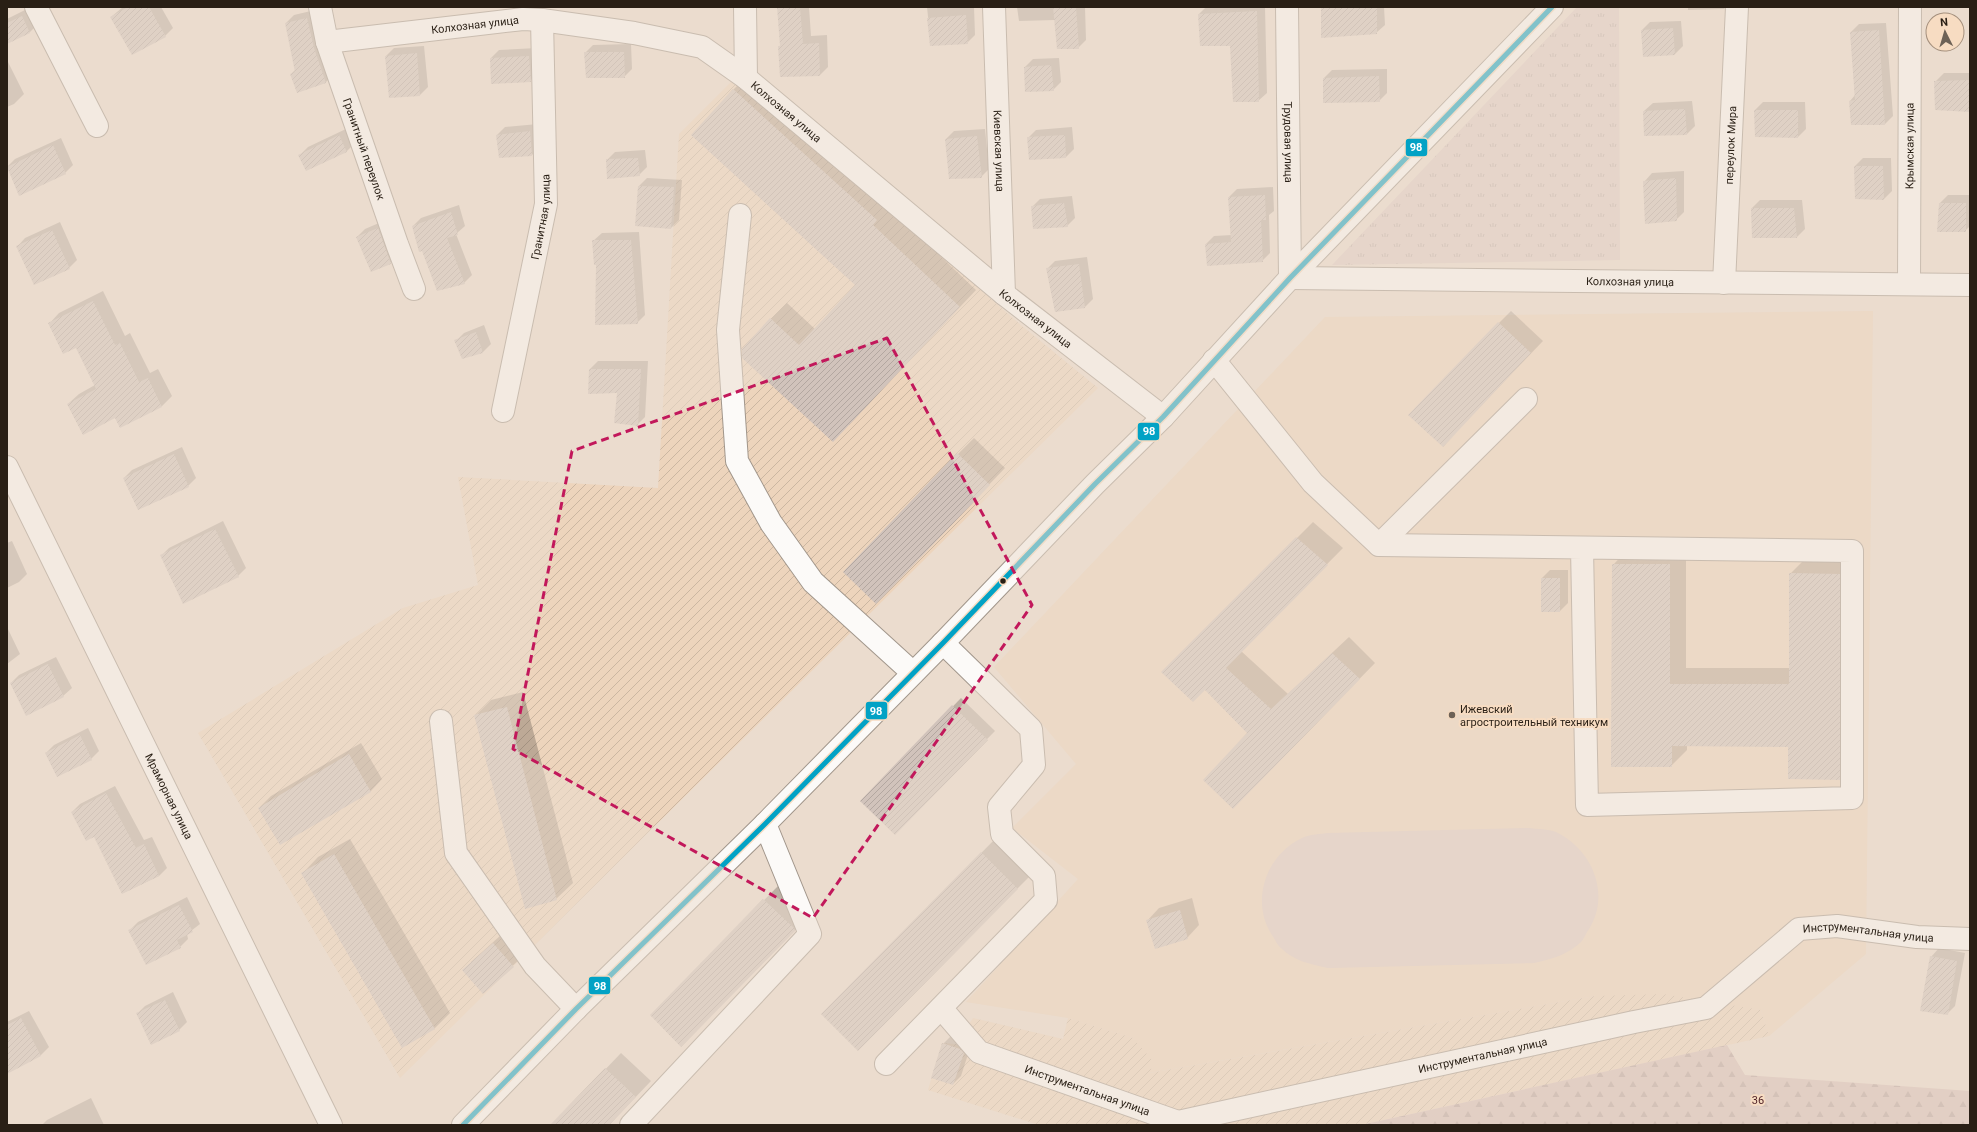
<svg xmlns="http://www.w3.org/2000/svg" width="1977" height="1132" font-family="Roboto,sans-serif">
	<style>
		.built { fill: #edd4bc }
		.industrial { fill: url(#industrial-furrows) }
		.grass { fill: url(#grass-tufts) }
		.forest { fill: url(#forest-firs) }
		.garden { fill: #dfccc6 }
		.shadow { fill: #0003 }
		.building { fill: url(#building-hatch) }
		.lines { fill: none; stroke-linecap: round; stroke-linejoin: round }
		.minor-casing { stroke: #a1968b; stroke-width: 24 }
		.minor { stroke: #fcfaf8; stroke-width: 22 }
		.bus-1-casing { stroke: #f7dcc2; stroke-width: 8 }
		.bus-1 { stroke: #02a2c5; stroke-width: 5 }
		.marked { fill: none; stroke: #c2185b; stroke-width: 3; stroke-dasharray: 8 5; stroke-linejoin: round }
		.bus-dot { fill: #291f15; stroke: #f7dcc2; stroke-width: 1.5 }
		.poi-dot { fill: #6d6156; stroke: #f7dcc2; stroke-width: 1.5 }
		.labels { text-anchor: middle; stroke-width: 4; stroke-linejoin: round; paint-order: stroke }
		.street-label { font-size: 11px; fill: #291f15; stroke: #f7dcc2 }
		.poi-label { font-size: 11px; fill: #291f15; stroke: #f7dcc2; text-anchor: start }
		.park-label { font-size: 11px; fill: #4d1e23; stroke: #f7dcc2 }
		.line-badge { stroke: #f7dcc2; stroke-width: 1.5 }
		.badge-label { font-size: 11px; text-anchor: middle; font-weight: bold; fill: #fff }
	</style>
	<defs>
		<pattern id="industrial-furrows" width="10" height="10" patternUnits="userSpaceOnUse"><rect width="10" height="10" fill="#edd4bc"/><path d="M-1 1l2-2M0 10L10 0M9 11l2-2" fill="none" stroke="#cbb6a1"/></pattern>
		<pattern id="grass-tufts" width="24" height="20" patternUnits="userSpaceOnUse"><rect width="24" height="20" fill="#dfccc6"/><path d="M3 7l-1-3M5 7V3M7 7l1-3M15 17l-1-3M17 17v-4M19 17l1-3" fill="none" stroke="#bfafa9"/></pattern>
		<pattern id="forest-firs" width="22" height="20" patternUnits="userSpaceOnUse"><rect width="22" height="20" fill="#d8beb8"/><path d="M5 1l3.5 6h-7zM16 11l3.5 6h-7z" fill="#b9a39d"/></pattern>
		<pattern id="building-hatch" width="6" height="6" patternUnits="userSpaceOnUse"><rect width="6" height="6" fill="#d1c3bb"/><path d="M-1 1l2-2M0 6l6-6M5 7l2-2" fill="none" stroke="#b3a7a0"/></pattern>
	</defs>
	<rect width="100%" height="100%" fill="#ebdcce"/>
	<!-- built -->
	<polygon class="built" points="1873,311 1866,954 1769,1036 1761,1010 1595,996 1149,1073 1133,1038 1068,1018 966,1002 1078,879 1012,828 1076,764 994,667 1325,317"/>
	<!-- industrial -->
	<g class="industrial">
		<polygon points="736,77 1022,326 1098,388 400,1078 198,733 403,608 478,585 458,477 658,488 679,134"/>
		<polygon points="1663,994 1761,1010 1769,1036 1361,1125 1039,1125 928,1090 942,1043 956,1044 973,1018 1063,1039 1068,1018 1133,1038 1153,1061 1150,1073 1595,996"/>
	</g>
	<!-- grass -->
	<polygon class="grass" points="1577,7 1619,7 1620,260 1332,265"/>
	<!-- forest -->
	<polygon class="forest" points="1727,1045 1745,1075 1970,1091 1970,1125 1361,1125"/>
	<!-- garden -->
	<path class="garden" d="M1528 828C1537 829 1548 829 1556 832 1592 849 1611 894 1589 929 1586 933 1584 939 1581 942 1567 955 1552 959 1534 963L1328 968C1310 964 1294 961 1281 948 1277 945 1275 939 1272 935 1250 901 1266 855 1302 838 1310 834 1321 834 1329 833Z"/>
	<!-- shadow -->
	<g class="shadow">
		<polygon points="31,7 39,23 30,32 7,43 7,19"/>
		<polygon points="123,7 161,7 173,28 165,36 111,17"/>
		<polygon points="778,7 809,7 811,36 827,35 828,67 820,75 779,47 781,44"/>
		<polygon points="927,7 974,7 975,35 967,43 931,45"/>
		<polygon points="1017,7 1085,7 1086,40 1078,48 1055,20 1019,21"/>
		<polygon points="1206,7 1265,7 1267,93 1258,101 1231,45 1201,45 1199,14"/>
		<polygon points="1322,7 1384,7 1385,25 1376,33"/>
		<polygon points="1688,7 1726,7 1724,9 1688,10"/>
		<polygon points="315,10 334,74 326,82 298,92 291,74 296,69 286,23 294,15"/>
		<polygon points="1681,21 1683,46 1675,54 1644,56 1642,30 1650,22"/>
		<polygon points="1886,23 1893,116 1885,124 1850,101 1855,95 1851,32 1859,24"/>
		<polygon points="631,44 632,69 624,77 585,53 593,45"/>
		<polygon points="424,46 428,87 420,95 386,56 394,48"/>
		<polygon points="537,48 538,73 530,81 491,58 499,50"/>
		<polygon points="1059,58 1061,82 1053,90 1025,67 1033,59"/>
		<polygon points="7,60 24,94 14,104 7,107"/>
		<polygon points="1387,69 1387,93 1379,101 1324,78 1332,70"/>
		<polygon points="1944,73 1970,73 1970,111 1935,82"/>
		<polygon points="749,74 976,290 849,425 771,319 787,303 815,329 857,284 733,90"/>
		<polygon points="1692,101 1695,126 1687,134 1645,135 1644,111 1653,103"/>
		<polygon points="1763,102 1805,102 1806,129 1798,137 1755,110"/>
		<polygon points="538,124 540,147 532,155 497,135 505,127"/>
		<polygon points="1072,127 1074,149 1066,157 1028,138 1036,130"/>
		<polygon points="348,128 355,143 347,151 307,170 300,155 308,147"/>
		<polygon points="985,129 989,169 981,177 946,139 954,131"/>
		<polygon points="61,138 73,165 65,173 20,194 7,167 15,159"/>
		<polygon points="645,150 647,167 639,175 607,160 615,152"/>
		<polygon points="1863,158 1891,158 1892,191 1884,199 1855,166"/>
		<polygon points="1684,171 1684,212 1676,220 1644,182 1652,173"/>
		<polygon points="647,178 682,180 679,220 671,228 639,186"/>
		<polygon points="1273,187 1274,211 1269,215 1270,253 1262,261 1206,244 1214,236 1232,235 1229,197 1237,189"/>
		<polygon points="1948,195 1970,195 1970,226 1965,231 1940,203"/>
		<polygon points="1072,196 1075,218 1067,226 1032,207 1040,199"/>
		<polygon points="1760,200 1802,200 1805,229 1797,237 1752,208"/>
		<polygon points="459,205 465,226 456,234 472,275 464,283 413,226 421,218"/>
		<polygon points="386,220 399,255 390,263 357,237 365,229"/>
		<polygon points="60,222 77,260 69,268 17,247 25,238"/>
		<polygon points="639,232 645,315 637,323 593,241 602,233"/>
		<polygon points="1087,257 1093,299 1085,307 1047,269 1055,261"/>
		<polygon points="103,291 125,336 130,333 150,373 158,369 172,396 162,406 120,426 115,417 68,404 79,394 95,385 76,347 49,324 59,313"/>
		<polygon points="1511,311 1543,341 1455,433 1499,323"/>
		<polygon points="484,325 491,344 483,352 456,341 464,333"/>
		<polygon points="598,361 648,361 645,417 637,425 618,392 590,369"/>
		<polygon points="974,438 1005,468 892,586 958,454"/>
		<polygon points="182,447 196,478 188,486 124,478 132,470"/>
		<polygon points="223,521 246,568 238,576 161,556 169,548"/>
		<polygon points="1313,522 1343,548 1241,651 1288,694 1349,637 1375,663 1249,792 1248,733 1205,689 1163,672"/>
		<polygon points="12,541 27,574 19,582 7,588 7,543"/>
		<polygon points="1629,548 1686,548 1686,668 1790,668 1790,574 1807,557 1855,558 1855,763 1839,779 1789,746 1687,745 1687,750 1671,766 1613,565"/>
		<polygon points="1550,570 1568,570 1568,603 1560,611 1542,578"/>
		<polygon points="7,627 20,654 7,664"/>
		<polygon points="56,657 72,688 63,696 11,683 19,675"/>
		<polygon points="523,692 573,883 556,899 475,716 491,700"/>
		<polygon points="961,698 995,731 895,833 862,801"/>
		<polygon points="88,728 99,751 91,759 46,753 54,745"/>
		<polygon points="361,743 382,779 370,792 259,808 271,796"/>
		<polygon points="115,786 144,840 152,837 167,868 159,876 123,893 95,835 72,812 80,804"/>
		<polygon points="998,836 1034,872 858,1049 822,1014"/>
		<polygon points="350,839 450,1013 434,1029 302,874 318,857"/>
		<polygon points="780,884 811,914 681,1046 651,1015"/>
		<polygon points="187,897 200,924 187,934 188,939 180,947 130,930 138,922"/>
		<polygon points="1192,898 1199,925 1187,938 1147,921 1159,908"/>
		<polygon points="501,935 521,958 484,993 471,962"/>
		<polygon points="1939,948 1965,953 1955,1006 1947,1014 1931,957"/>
		<polygon points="173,992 187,1022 179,1030 137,1014 145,1006"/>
		<polygon points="29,1011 49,1047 41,1055 7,1073 7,1022"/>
		<polygon points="951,1036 971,1045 961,1076 953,1084 943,1044"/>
		<polygon points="621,1053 651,1081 609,1125 552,1125"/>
		<polygon points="91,1098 104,1125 42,1125 47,1120"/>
	</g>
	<!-- building -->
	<g class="building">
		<polygon points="128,7 149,7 166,37 132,55 110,17"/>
		<polygon points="777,7 800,7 803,44 819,43 820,76 780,77 778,46 780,46"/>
		<polygon points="1053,7 1076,7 1079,49 1057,49"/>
		<polygon points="1321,7 1377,7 1377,34 1321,38"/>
		<polygon points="1257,11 1259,102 1233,102 1230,46 1200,46 1198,14"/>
		<polygon points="966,15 968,44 930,46 927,18"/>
		<polygon points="22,16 30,33 7,44 7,23"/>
		<polygon points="307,18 314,48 326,83 297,93 290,74 295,72 285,23"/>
		<polygon points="1673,28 1675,55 1643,57 1641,30"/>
		<polygon points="1879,30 1885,125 1851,125 1849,101 1855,100 1850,32"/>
		<polygon points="584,52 624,52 625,78 586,78"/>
		<polygon points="417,53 420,96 389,98 385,56"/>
		<polygon points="529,56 531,82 491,84 490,58"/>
		<polygon points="1051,65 1054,91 1025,92 1024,67"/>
		<polygon points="1379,76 1380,102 1323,103 1323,78"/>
		<polygon points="1970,80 1970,112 1935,110 1934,81"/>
		<polygon points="733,89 877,220 873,225 960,307 833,442 742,358 742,349 770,318 799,345 855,285 691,135"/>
		<polygon points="1685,109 1687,135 1644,136 1643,111"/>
		<polygon points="1754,110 1798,110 1798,138 1755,137"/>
		<polygon points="530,131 532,156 499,158 496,135"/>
		<polygon points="339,135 347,152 306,171 298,155"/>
		<polygon points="1065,135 1066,158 1029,160 1027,137"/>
		<polygon points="977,136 982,178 949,179 945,139"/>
		<polygon points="53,145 66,174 19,196 7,167"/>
		<polygon points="638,158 640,176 607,179 606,159"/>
		<polygon points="1854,166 1883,166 1884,200 1855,199"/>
		<polygon points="1676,178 1677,221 1645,224 1643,181"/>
		<polygon points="638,186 674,187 671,229 635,226"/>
		<polygon points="1265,195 1266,220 1261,220 1263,262 1207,266 1205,244 1231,242 1228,197"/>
		<polygon points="1064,203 1068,227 1033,229 1031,206"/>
		<polygon points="1939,203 1966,203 1966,232 1937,232"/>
		<polygon points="1751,208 1794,208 1797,238 1752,238"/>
		<polygon points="451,212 458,235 447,238 465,284 437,291 422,251 419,252 412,226"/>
		<polygon points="378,228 391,264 371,272 356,237"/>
		<polygon points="52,230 70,269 34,285 16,246"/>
		<polygon points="592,240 631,240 638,324 595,325 596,265 594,265"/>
		<polygon points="1079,264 1085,308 1055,312 1046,268"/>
		<polygon points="93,301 115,345 120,343 139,382 148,378 162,407 120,428 115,418 83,435 67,404 96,389 76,348 63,354 48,323"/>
		<polygon points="1498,322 1531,353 1443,447 1408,415"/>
		<polygon points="476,332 483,353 462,359 454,340"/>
		<polygon points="589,369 641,369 638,426 614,423 617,393 588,394"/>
		<polygon points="957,453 990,485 876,604 843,572"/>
		<polygon points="174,454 189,487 138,510 123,478"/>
		<polygon points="215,529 239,577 183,604 160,555"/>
		<polygon points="1296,537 1328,565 1226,668 1271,709 1332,653 1360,679 1233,809 1203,780 1247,733 1205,690 1193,702 1161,672"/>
		<polygon points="1612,564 1670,564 1670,684 1789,684 1789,573 1840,574 1840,780 1788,779 1788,747 1672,746 1672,767 1611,767"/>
		<rect x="1541" y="578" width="19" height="34"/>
		<polygon points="48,664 64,697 26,716 10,683"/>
		<polygon points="952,705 988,740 895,835 860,801"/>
		<polygon points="507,707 557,900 525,909 474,715"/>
		<polygon points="80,735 92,760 57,777 45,753"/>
		<polygon points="349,754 371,792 280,845 258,808"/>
		<polygon points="106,793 136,848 144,844 159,876 122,894 94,837 86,841 71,812"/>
		<polygon points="981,852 1018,889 858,1051 821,1014"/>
		<polygon points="334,854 435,1029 402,1048 301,873"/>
		<polygon points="763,899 794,928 795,931 681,1047 650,1015"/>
		<polygon points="179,905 193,932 177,940 181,948 146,965 128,930"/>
		<polygon points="1180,910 1188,939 1155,949 1146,920"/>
		<polygon points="493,943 514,967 483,994 462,970"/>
		<polygon points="1930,956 1957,961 1948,1015 1920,1011"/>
		<polygon points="165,1000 180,1031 151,1045 136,1013"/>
		<polygon points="21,1018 41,1056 7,1074 7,1025"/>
		<polygon points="942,1043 960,1049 964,1053 953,1085 931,1078"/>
		<polygon points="605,1068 636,1097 609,1125 550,1125"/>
	</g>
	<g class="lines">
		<defs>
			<g id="minor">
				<polyline points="36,7 97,126"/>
				<path id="s1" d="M320 7 327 42 397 244 414 289"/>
				<polyline points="745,7 746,78"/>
				<path id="s2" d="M994 7 1004 294"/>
				<path id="s3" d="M1287 7 1290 278"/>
				<path id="s4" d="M327 42 523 19 542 20 634 33 702 47 746 78 1004 294 1163 417"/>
				<polyline points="740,215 728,330 737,461 771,523 813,582 913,673"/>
				<path id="s5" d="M1290 278 1970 285"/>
				<path id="s6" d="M1724 283 1737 7"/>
				<path id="s7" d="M1909 284 1910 7"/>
				<polyline points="1214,360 1313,483 1379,545 1526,399"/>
				<path id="s8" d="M503 411 546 204 542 20"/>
				<path id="s9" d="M7 467 331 1125"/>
				<polyline points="1379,545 1852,551 1852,798 1587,805 1582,548"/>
				<polyline points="441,721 456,853 535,966 576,1009"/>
				<path id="s10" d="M941 1008 979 1052 1178 1122 1634 1022 1706 1008 1799 929 1837 926 1917 937 1970 939"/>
				<polyline points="886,1064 1046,900 1044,876 1002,834 999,807 1034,765 1031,729 943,643"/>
				<polyline points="463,1125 576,1009 765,824 943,643 1095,484 1163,417 1290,278 1552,7"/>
				<polyline points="631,1125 810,934 765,824"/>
			</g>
		</defs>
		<!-- minor casing -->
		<use href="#minor" class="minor-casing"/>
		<!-- minor -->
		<use href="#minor" class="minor"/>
		<defs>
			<polyline id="bus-1" points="463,1125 576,1009 765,824 943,643 1095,484 1163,417 1290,278 1552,7"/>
		</defs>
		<!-- bus-1 casing -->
		<use href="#bus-1" class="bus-1-casing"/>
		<!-- bus-1 -->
		<use href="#bus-1" class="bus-1"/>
	</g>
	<!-- marked area -->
	<path d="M0 0H1977V1132H0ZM887 338 1032 605 813 918 513 749 572 451Z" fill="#ebdcce" fill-opacity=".55" fill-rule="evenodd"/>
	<path class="marked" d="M887 338 1032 605 813 918 513 749 572 451Z"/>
	<!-- markers -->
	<circle class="bus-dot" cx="1003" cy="581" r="3.5"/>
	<circle class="poi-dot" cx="1452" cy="715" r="4"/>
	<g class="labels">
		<!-- street labels -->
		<g class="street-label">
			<text dy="4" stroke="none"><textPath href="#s4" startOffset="149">Колхозная улица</textPath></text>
			<text dy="4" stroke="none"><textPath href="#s4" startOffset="485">Колхозная улица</textPath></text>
			<text dy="4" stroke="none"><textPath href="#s3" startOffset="135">Трудовая улица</textPath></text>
			<text dy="4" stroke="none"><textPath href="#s6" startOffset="138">переулок Мира</textPath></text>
			<text dy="4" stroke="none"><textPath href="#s7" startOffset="138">Крымская улица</textPath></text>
			<text dy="4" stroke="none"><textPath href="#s1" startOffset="149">Гранитный переулок</textPath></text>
			<text dy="4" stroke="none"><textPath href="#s2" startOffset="144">Киевская улица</textPath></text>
			<text dy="4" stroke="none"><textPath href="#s8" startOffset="198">Гранитная улица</textPath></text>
			<text dy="4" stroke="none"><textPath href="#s5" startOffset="340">Колхозная улица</textPath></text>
			<text dy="4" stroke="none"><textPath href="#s4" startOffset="809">Колхозная улица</textPath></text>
			<text dy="4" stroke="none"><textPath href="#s9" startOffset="367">Мраморная улица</textPath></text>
			<text dy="4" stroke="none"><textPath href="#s10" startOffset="1001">Инструментальная улица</textPath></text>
			<text dy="4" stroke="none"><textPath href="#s10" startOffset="581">Инструментальная улица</textPath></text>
			<text dy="4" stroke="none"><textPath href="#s10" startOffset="173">Инструментальная улица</textPath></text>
		</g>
		<!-- poi labels -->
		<g class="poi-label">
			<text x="1460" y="713">Ижевский<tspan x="1460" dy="13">агростроительный техникум</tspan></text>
		</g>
		<!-- park labels -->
		<g class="park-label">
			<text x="1758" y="1104">36</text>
		</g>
	</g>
	<g class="line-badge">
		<rect x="1405" y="138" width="23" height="19" rx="4" fill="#02a2c5"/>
		<rect x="1137" y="422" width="23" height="19" rx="4" fill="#02a2c5"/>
		<rect x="865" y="701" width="23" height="19" rx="4" fill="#02a2c5"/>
		<rect x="588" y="976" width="23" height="19" rx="4" fill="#02a2c5"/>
	</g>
	<g class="badge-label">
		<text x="1416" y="151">98</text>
		<text x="1149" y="435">98</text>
		<text x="876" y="715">98</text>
		<text x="600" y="990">98</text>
	</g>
	<!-- border -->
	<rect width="1977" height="1132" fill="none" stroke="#291f15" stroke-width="16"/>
	<!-- north arrow -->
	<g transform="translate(1945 32) rotate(355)"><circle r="19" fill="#f7dcc2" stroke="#a5907d"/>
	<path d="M0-3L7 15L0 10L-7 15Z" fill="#6d6156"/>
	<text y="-6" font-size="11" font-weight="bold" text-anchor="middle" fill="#291f15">N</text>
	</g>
</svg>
